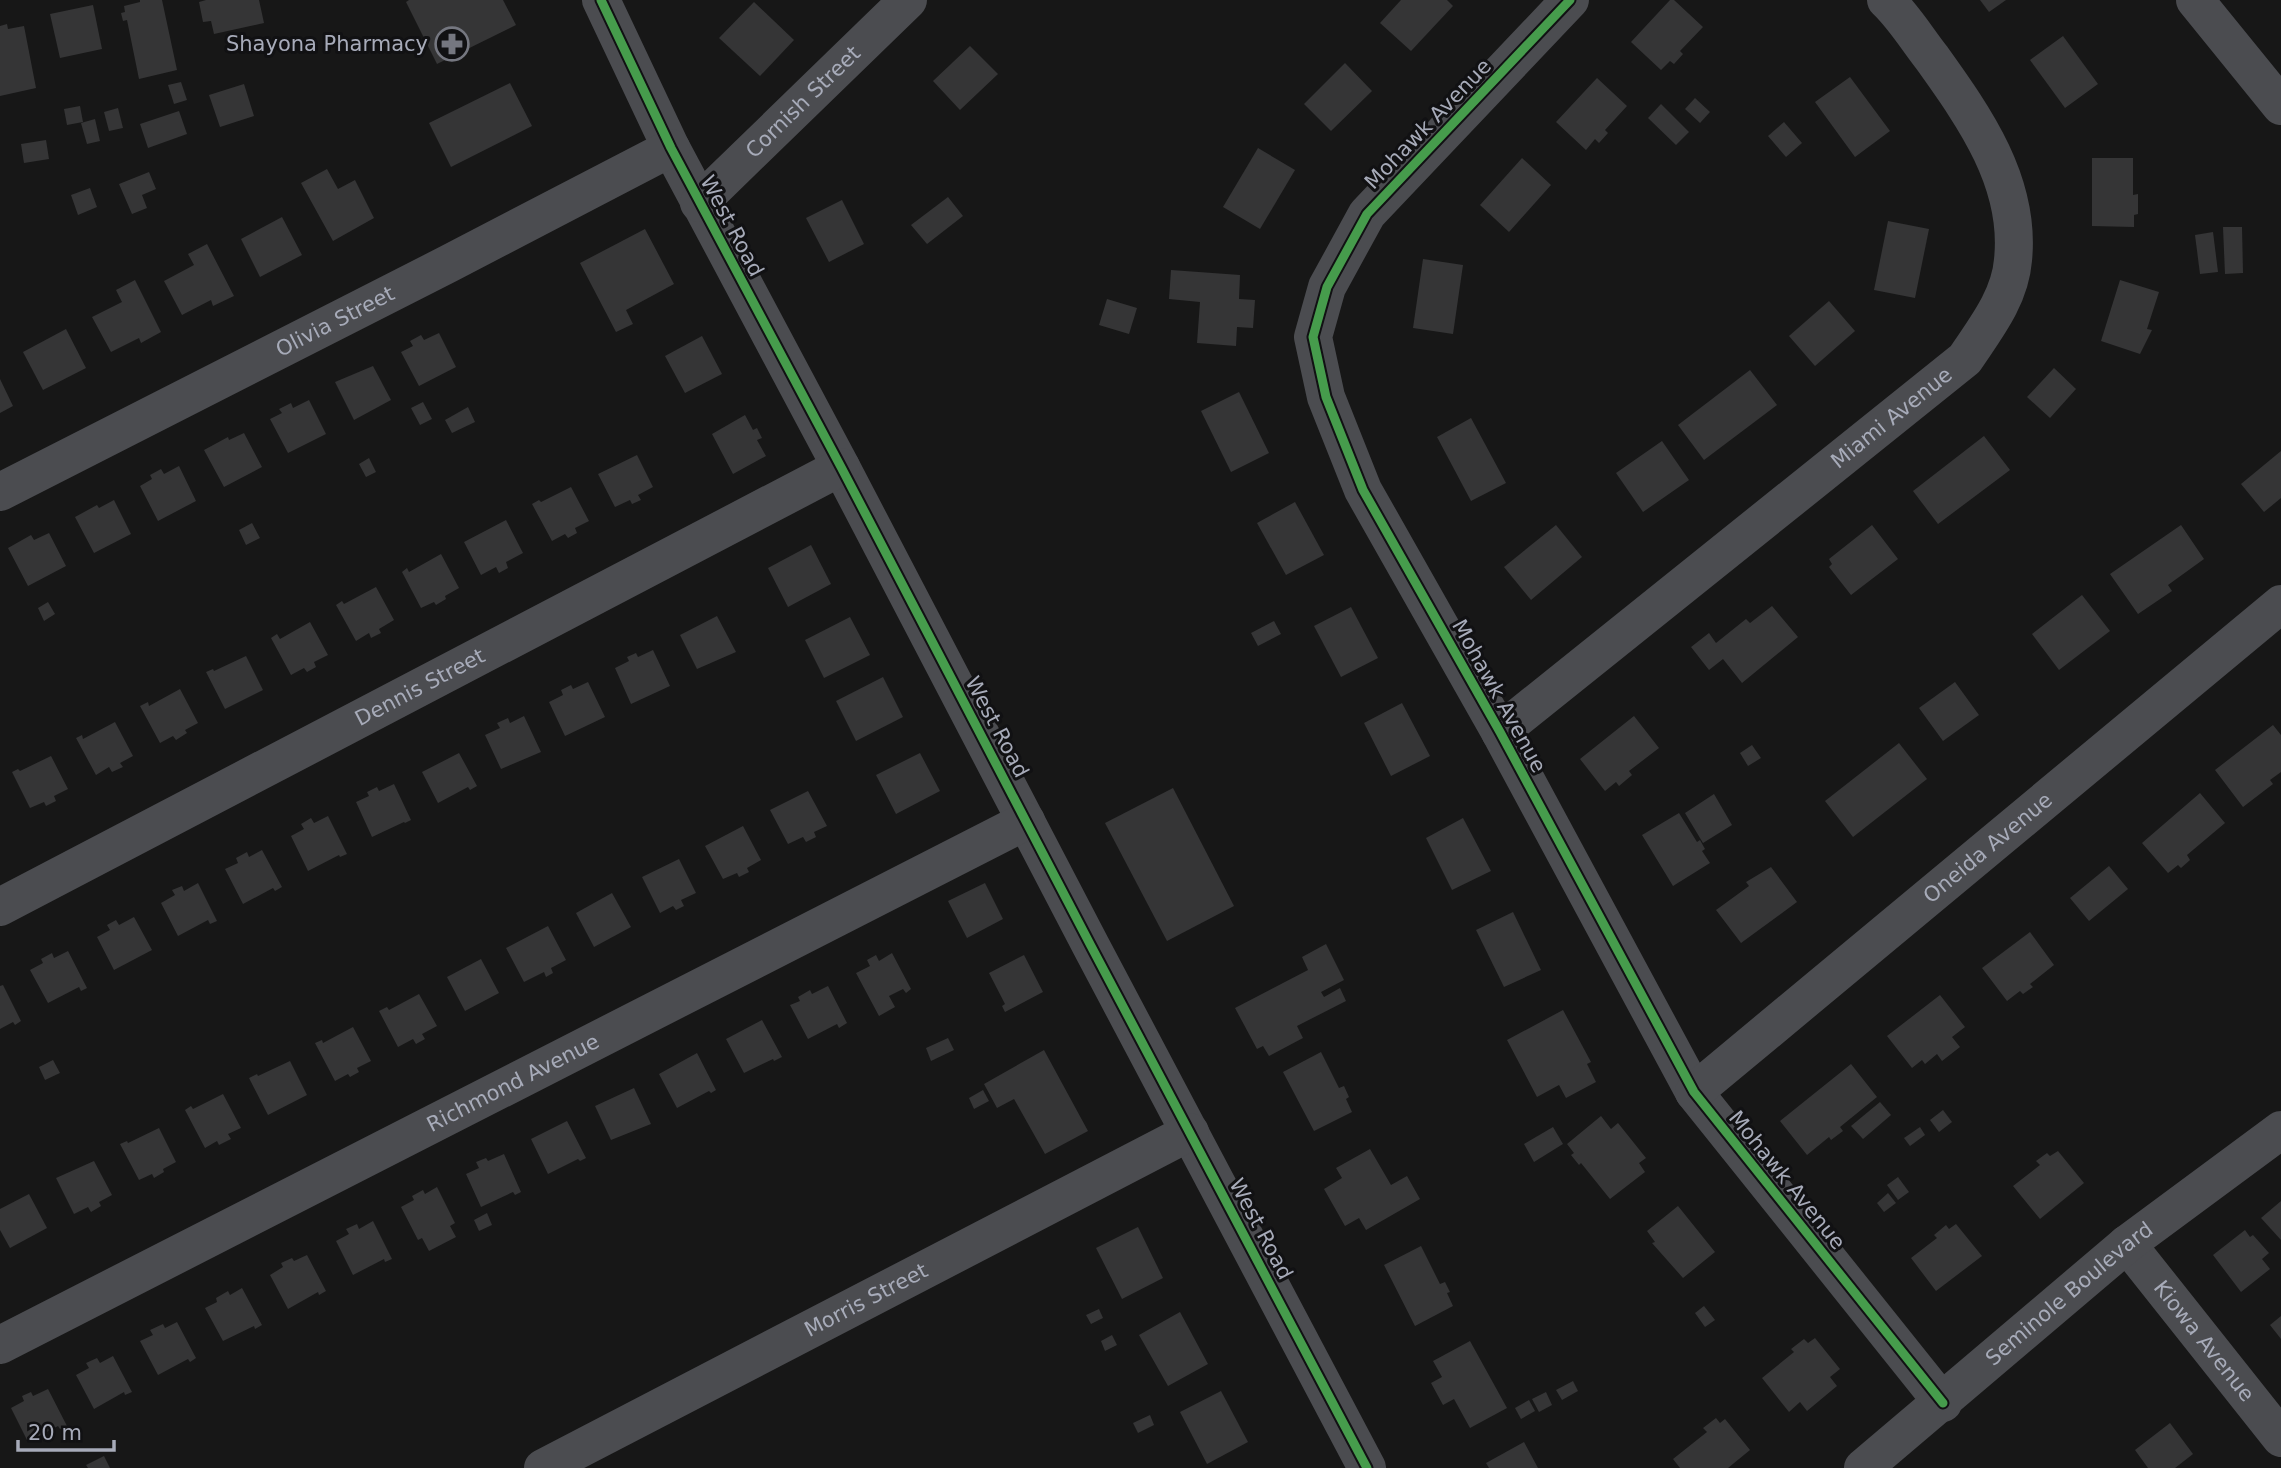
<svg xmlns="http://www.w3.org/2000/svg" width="2281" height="1468" font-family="'DejaVu Sans',sans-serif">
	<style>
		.building { fill: #353536 }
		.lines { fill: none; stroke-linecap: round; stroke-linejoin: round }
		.minor { stroke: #4b4c50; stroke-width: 38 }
		.cycleway-casing { stroke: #111113; stroke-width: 13 }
		.cycleway { stroke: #469c4c; stroke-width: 9 }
		.labels { text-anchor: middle; stroke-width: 6; stroke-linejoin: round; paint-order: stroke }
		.poi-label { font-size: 21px; fill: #a7abb9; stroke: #111113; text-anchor: end }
		.street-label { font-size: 21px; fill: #a7abb9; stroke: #111113 }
	</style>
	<rect width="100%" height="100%" fill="#171717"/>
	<!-- building -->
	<g class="building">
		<polygon points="140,0 162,0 177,70 139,79 127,20 123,21 121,13 125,12 124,6 140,2"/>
		<polygon points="206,0 259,0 264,23 214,34 211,21 203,22 199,2"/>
		<polygon points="409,0 503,0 516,25 437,64 406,2"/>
		<polygon points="1401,0 1447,0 1453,6 1411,51 1380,23"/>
		<polygon points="1670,0 1674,0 1703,27 1680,51 1683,54 1674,64 1670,61 1661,70 1631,42"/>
		<polygon points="1980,0 2006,0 1989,12"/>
		<polygon points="754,2 794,40 760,76 719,38"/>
		<polygon points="93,5 102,49 60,58 50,14"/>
		<polygon points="7,24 8,29 24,26 36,88 0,96 0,26"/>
		<polygon points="2063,36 2098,84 2065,108 2030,60"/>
		<polygon points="970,46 998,74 960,110 933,81"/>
		<polygon points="1345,63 1372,91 1331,131 1304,104"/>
		<polygon points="1850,77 1890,131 1855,157 1815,102"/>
		<polygon points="1597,78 1627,106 1605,130 1608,133 1599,143 1595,139 1586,150 1556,122"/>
		<polygon points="181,82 187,100 174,104 168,85"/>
		<polygon points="510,83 532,126 451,167 429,123"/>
		<polygon points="244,84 254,116 220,127 209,95"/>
		<polygon points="1695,98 1710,112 1700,123 1685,109"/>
		<polygon points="1661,104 1689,132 1676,145 1648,118"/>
		<polygon points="80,106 83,122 67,125 64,109"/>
		<polygon points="118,108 123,128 109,131 104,112"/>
		<polygon points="179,111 187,134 148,148 140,124"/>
		<polygon points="95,119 100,141 87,144 81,123"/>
		<polygon points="1784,122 1802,143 1786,157 1768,136"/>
		<polygon points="46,140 49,159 24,163 21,144"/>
		<polygon points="1258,148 1295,170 1260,229 1223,207"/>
		<polygon points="1522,158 1551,185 1509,232 1480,205"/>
		<polygon points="2092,158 2133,158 2133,195 2138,194 2138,214 2134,215 2134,227 2092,226"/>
		<polygon points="327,169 338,189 355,180 374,218 333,241 301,183"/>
		<polygon points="149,172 156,189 142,195 147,208 132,214 119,184"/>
		<polygon points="90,188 97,207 78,215 71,195"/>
		<polygon points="948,197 963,216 927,244 911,225"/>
		<polygon points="842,200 864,244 829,262 806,218"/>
		<polygon points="282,217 302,255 260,277 241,239"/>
		<polygon points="1888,221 1929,229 1915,298 1874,290"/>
		<polygon points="2223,227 2242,227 2243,273 2225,274"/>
		<polygon points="645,229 674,284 626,310 633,324 616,332 580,263"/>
		<polygon points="2213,232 2218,272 2200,274 2195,235"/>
		<polygon points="207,244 234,296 213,306 211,300 182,315 164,281 194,265 188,254"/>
		<polygon points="1423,259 1463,265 1453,334 1413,328"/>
		<polygon points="1171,270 1240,275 1239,299 1255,300 1253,328 1237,327 1236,346 1197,343 1200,302 1169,299"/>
		<polygon points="135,280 161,332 141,343 139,338 111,352 92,317 122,302 116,290"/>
		<polygon points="2120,280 2159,292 2147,329 2152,330 2140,354 2101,341"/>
		<polygon points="1107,299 1137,308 1129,334 1099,325"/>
		<polygon points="1829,301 1855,331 1815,366 1789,336"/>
		<polygon points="66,329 86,368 43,390 23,352"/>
		<polygon points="439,333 456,367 419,386 401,352 413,346 410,341 421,335 424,340"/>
		<polygon points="702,336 722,374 685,393 665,356"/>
		<polygon points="373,366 391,400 354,420 335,382"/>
		<polygon points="2054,368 2076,389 2050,418 2027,397"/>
		<polygon points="1750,370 1777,405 1704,460 1678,425"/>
		<polygon points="0,379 13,406 0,413"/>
		<polygon points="1239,392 1269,453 1231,472 1201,411"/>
		<polygon points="309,400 326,434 288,453 270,419 282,413 279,409 291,403 293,408"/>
		<polygon points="423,402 432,419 420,425 411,408"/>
		<polygon points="468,407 475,422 452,433 445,420"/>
		<polygon points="745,415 753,430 757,428 762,438 757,440 766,456 733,474 712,434"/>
		<polygon points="1471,418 1506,483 1471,501 1437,437"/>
		<polygon points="244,433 262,467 224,487 204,450 228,437 229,440"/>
		<polygon points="1984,436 2010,470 1938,524 1913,491"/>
		<polygon points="1662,441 1689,480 1643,512 1616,473"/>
		<polygon points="2281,451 2281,498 2264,512 2241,484"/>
		<polygon points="637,455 653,487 638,495 641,500 632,504 630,500 615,507 598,474"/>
		<polygon points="369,458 376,472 366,477 359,464"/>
		<polygon points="179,466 196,501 158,521 140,486 152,479 150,475 161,469 164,474"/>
		<polygon points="571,487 589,521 575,528 577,533 568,538 565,534 552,541 532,504 539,500 541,502"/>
		<polygon points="114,500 131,534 94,553 75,517 97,505 99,508"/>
		<polygon points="1295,502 1324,555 1286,575 1257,523"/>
		<polygon points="506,520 523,553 506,562 508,568 499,573 496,567 481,575 464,542"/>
		<polygon points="252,523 260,538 246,545 239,530"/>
		<polygon points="1556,525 1582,557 1531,600 1504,567"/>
		<polygon points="1872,525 1898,559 1851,595 1829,567 1832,564 1829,559"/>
		<polygon points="2181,525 2204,559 2168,585 2172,591 2138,614 2110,574"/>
		<polygon points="49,533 66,566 28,586 8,548 31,535 34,540"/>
		<polygon points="811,545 831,584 788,607 768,568"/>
		<polygon points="441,554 459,588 445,596 446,599 436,605 434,602 421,608 402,572 407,568 409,572"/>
		<polygon points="376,587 394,620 379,629 381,633 371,638 369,633 356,641 336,605 342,601 344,604"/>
		<polygon points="2082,595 2110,631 2059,670 2032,634"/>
		<polygon points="48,602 55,614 44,621 38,608"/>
		<polygon points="1772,606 1798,637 1742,683 1723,659 1709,670 1691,647 1709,633 1716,643 1746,619 1750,623"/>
		<polygon points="1351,607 1378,658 1341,677 1314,626"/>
		<polygon points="717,616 736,652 697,669 680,635"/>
		<polygon points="850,617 870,655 824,678 805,640"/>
		<polygon points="1274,621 1281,634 1258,646 1251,633"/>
		<polygon points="310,622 328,655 314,662 316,667 307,672 304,668 291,675 271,638 277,634 280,639"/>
		<polygon points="653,650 670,686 631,704 615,668 629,661 627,657 636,653 638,657"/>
		<polygon points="246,656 263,690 225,709 206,672 213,669 214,671"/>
		<polygon points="883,677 903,717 856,741 836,701"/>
		<polygon points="588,682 605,717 565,736 549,702 563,695 561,690 571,685 573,689"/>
		<polygon points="1955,682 1979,715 1943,741 1919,708"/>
		<polygon points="180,689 198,723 185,730 187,733 176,740 173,736 160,743 140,706 148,702 149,706"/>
		<polygon points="1402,703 1430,756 1391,776 1364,723"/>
		<polygon points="524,716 541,752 501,769 485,735 500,728 497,723 508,718 510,723"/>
		<polygon points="1634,716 1659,748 1629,771 1632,775 1619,786 1616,782 1605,791 1580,759"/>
		<polygon points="115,722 133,756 120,763 123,767 112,772 109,767 96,775 76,738 82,735 83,739"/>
		<polygon points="2273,725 2281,735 2281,772 2270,780 2273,784 2243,807 2215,770"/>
		<polygon points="1899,743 1927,779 1853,837 1825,801"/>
		<polygon points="1752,745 1761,758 1748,766 1740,753"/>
		<polygon points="459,753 477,786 470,790 468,787 438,803 422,772"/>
		<polygon points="920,753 940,791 896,814 876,775"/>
		<polygon points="51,756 68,789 54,796 56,801 46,806 44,802 30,808 12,772 18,769 20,771"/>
		<polygon points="394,784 411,820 405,823 404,822 372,837 356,802 369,796 367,792 377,787 379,791"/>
		<polygon points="1173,788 1234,906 1167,941 1105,823"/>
		<polygon points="808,791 827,826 814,832 816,837 806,842 803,837 788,844 770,810"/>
		<polygon points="2200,793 2225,823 2187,855 2190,860 2181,868 2178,865 2168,873 2142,843"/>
		<polygon points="1714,794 1732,825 1703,843 1685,813"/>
		<polygon points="1679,813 1697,842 1700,840 1705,849 1702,851 1710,863 1673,886 1642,835"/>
		<polygon points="328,816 347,854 340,857 339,855 308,871 291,836 304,829 301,824 311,818 314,823"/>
		<polygon points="1463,818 1491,871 1452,890 1426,838"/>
		<polygon points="743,826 761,860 747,868 749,872 739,877 737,873 723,879 705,846"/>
		<polygon points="262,850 282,887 275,891 273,888 243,904 225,869 238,863 236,858 247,852 249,857"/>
		<polygon points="679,859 696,893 681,900 684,906 676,910 673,906 660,913 642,877"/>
		<polygon points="2109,866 2128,889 2089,921 2070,898"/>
		<polygon points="1771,867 1797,902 1741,943 1716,910 1749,886 1746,882"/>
		<polygon points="198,883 217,921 210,924 208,920 178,936 161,903 175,895 172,890 182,886 184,891"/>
		<polygon points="985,883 1003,919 967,938 948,901"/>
		<polygon points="612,893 631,927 594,947 576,913"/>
		<polygon points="1513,912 1541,970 1504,987 1476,930"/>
		<polygon points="134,917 152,950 114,970 97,937 110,930 107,925 116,920 119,925"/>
		<polygon points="548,926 566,960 551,968 553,973 546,977 544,972 524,982 506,948"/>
		<polygon points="2030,932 2054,965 2030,984 2033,987 2023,994 2020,991 2007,1001 1982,968"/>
		<polygon points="1326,944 1344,980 1321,992 1324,997 1340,988 1346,1001 1297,1026 1303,1038 1269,1056 1263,1046 1257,1049 1235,1008 1308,970 1302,957"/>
		<polygon points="68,951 87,988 81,991 79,987 48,1003 30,970 43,963 41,959 52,953 54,958"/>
		<polygon points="892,953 911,989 906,993 903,989 889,996 895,1007 879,1016 856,973 870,966 867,960 876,955 879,961"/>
		<polygon points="1024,955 1043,992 1005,1012 1002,1006 1005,1004 989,973"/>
		<polygon points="481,959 499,993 465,1011 447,977"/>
		<polygon points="3,985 21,1021 15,1025 13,1022 0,1029 0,986"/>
		<polygon points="828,986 847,1023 839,1028 837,1024 808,1039 790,1005 800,1001 798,997 810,990 812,994"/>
		<polygon points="419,994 437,1026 422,1034 425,1039 416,1044 413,1039 398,1047 379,1011 387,1007 389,1010"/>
		<polygon points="1940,995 1965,1027 1952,1037 1960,1047 1942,1061 1937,1054 1925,1064 1922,1060 1912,1068 1887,1036"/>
		<polygon points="1563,1010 1591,1062 1587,1064 1596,1082 1566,1098 1559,1085 1537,1097 1507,1040"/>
		<polygon points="762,1020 782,1057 774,1061 773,1059 744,1073 726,1039"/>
		<polygon points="353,1027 371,1061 357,1068 359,1072 350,1077 348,1074 335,1081 315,1043 322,1040 323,1043"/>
		<polygon points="948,1038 954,1050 931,1061 926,1048"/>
		<polygon points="1044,1050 1088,1131 1045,1154 1014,1099 997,1108 984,1084"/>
		<polygon points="1321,1052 1339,1088 1344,1086 1349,1097 1346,1099 1352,1112 1314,1131 1283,1072"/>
		<polygon points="697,1053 716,1090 711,1093 709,1091 677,1108 659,1074"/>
		<polygon points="53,1060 60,1073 45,1080 39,1067"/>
		<polygon points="290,1061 307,1095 268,1115 249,1078 257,1074 258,1076"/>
		<polygon points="1851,1064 1877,1097 1840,1127 1843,1131 1831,1140 1829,1137 1807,1155 1780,1121"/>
		<polygon points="634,1088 651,1124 611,1140 595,1106"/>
		<polygon points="983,1090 989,1101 974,1109 969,1098"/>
		<polygon points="223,1094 241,1128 228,1134 231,1139 219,1145 217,1141 205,1148 185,1110 191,1106 193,1109"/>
		<polygon points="1880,1102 1891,1115 1863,1139 1851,1126"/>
		<polygon points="1943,1110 1952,1122 1939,1132 1930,1120"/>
		<polygon points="1601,1116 1611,1129 1618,1123 1646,1158 1639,1163 1645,1172 1610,1199 1581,1163 1579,1165 1571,1155 1574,1153 1567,1144"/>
		<polygon points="567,1121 586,1158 580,1161 578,1159 548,1174 531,1139"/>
		<polygon points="1553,1127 1563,1144 1534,1162 1524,1144"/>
		<polygon points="1920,1127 1925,1135 1910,1146 1904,1138"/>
		<polygon points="159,1128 176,1162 163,1169 164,1172 154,1178 152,1174 139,1180 120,1144 127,1141 128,1143"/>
		<polygon points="1370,1149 1391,1185 1407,1176 1420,1199 1366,1230 1359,1218 1345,1226 1324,1189 1342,1178 1336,1168"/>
		<polygon points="2058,1151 2084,1183 2040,1219 2013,1186 2040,1165 2036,1161 2047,1153 2050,1156"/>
		<polygon points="504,1154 521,1192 515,1195 513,1192 481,1207 466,1174 479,1168 476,1162 486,1158 488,1161"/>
		<polygon points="94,1161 112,1195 99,1202 101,1206 91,1212 88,1207 74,1214 56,1178"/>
		<polygon points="1898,1177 1909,1192 1898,1200 1887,1185"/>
		<polygon points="437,1187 455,1223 450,1226 456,1237 429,1251 422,1238 418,1240 401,1207 414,1200 412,1196 423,1190 425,1194"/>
		<polygon points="1888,1193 1896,1203 1884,1212 1877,1203"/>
		<polygon points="29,1194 47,1228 10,1248 0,1230 0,1209"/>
		<polygon points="2281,1201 2281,1240 2261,1218"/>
		<polygon points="1678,1206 1715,1252 1683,1278 1652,1243 1655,1242 1647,1231"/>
		<polygon points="487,1213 492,1225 479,1231 474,1220"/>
		<polygon points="373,1221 392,1259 385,1262 384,1259 353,1275 336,1241 349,1234 346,1229 357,1224 359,1229"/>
		<polygon points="1956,1224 1982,1256 1936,1291 1911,1258 1937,1238 1934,1235 1946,1225 1949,1229"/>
		<polygon points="1138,1227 1163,1278 1122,1299 1096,1248"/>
		<polygon points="2245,1230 2250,1237 2253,1235 2269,1253 2262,1259 2270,1269 2241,1292 2213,1255"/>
		<polygon points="1421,1246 1440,1284 1445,1282 1450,1292 1447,1293 1453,1306 1415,1326 1384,1265"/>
		<polygon points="307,1255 326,1291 319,1295 318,1292 288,1309 270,1275 283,1267 281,1263 292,1258 294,1261"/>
		<polygon points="242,1288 262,1325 255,1329 254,1326 223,1341 205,1308 217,1302 216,1298 228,1291 230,1295"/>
		<polygon points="1704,1306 1715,1320 1705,1327 1695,1313"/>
		<polygon points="1099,1309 1103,1318 1091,1324 1086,1315"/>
		<polygon points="1180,1312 1208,1364 1168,1386 1139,1335"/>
		<polygon points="2281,1316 2281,1339 2270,1325"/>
		<polygon points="177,1322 196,1358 190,1362 188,1359 158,1375 140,1341 153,1335 150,1330 163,1324 165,1328"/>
		<polygon points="1112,1335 1117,1345 1105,1351 1101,1341"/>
		<polygon points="1815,1338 1840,1369 1830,1377 1837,1386 1807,1411 1800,1402 1789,1412 1762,1378 1794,1352 1791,1349 1804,1339 1808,1343"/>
		<polygon points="1470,1341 1507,1408 1470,1428 1454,1399 1443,1405 1431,1383 1442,1377 1433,1361"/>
		<polygon points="113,1356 132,1392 125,1395 124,1392 94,1409 76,1375 89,1368 86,1363 97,1358 100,1363"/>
		<polygon points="1573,1381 1578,1391 1562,1400 1556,1390"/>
		<polygon points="48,1389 67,1426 60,1429 58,1426 28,1442 11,1408 24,1401 22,1396 31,1392 33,1396"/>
		<polygon points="1221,1391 1248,1442 1207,1464 1180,1412"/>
		<polygon points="1546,1392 1552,1405 1539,1412 1532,1399"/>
		<polygon points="1529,1400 1535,1411 1521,1419 1515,1408"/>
		<polygon points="1150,1415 1154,1425 1138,1433 1133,1423"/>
		<polygon points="1716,1418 1720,1423 1725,1419 1750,1450 1728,1468 1680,1468 1673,1459 1707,1432 1703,1428"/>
		<polygon points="2170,1423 2193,1454 2175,1468 2148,1468 2135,1450"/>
		<polygon points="1524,1442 1538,1468 1489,1468 1486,1463"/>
		<polygon points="104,1456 110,1468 88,1468 86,1465"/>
	</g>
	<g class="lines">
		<!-- minor -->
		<g class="minor">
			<polyline points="601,0 671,148 841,467 1091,946 1367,1468"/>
			<polyline points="1570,0 1367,214 1327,287 1313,337 1326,397 1363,490 1500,732 1694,1092 1943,1403"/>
			<polyline points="2195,0 2281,106"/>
			<path id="s1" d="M699 203 908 0"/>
			<path id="s2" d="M0 492 448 264 671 148"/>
			<path id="s3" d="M1500 732 1965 359C1985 329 2010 298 2013 260 2021 183 1975 118 1932 58 1917 39 1904 17 1886 0"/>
			<path id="s4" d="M0 907 841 467"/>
			<path id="s5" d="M1694 1092 2281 604"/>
			<path id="s6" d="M2127 1244 2281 1438"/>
			<path id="s7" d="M0 1345 1026 821"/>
			<path id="s8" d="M543 1468 1190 1132"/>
			<path id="s9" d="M1863 1468 2127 1244 2281 1130"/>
		</g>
		<defs>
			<g id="cycleway">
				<polyline points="601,0 671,148 841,467 1091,946 1367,1468"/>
				<polyline points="1570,0 1367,214 1327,287 1313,337 1326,397 1363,490 1500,732 1694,1092 1943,1403"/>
			</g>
		</defs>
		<!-- cycleway casing -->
		<use href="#cycleway" class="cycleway-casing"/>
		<!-- cycleway -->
		<use href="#cycleway" class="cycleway"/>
	</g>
	<!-- icons -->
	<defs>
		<symbol id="pharmacy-ring" viewBox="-11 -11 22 22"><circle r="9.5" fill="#111113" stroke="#757780" stroke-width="1.5"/><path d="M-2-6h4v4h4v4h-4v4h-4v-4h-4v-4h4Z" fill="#757780"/></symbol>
	</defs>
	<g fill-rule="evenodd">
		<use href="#pharmacy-ring" x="433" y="25" width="38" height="38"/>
	</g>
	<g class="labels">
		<!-- poi labels -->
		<g class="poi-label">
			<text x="428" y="51">Shayona Pharmacy</text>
		</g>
		<!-- street labels -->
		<g class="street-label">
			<text dy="7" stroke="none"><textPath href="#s1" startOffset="145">Cornish Street</textPath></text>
			<text transform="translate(1428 124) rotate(-46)" y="7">Mohawk Avenue</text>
			<text transform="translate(732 226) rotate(62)" y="7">West Road</text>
			<text dy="7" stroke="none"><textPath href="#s2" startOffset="376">Olivia Street</textPath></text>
			<text dy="7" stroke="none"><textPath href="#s3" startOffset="502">Miami Avenue</textPath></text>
			<text dy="7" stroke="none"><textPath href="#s4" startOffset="474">Dennis Street</textPath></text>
			<text transform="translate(1499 696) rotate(61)" y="7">Mohawk Avenue</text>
			<text transform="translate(997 727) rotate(62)" y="7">West Road</text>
			<text dy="7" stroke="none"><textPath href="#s5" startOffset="382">Oneida Avenue</textPath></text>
			<text dy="7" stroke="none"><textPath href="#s7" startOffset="576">Richmond Avenue</textPath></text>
			<text transform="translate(1787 1180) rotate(51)" y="7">Mohawk Avenue</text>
			<text transform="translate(1261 1229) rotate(62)" y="7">West Road</text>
			<text dy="7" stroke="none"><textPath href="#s9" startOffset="270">Seminole Boulevard</textPath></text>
			<text dy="7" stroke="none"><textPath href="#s8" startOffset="364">Morris Street</textPath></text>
			<text dy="7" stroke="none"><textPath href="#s6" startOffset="124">Kiowa Avenue</textPath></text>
		</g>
	</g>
	<!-- scale -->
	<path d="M18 1440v10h96v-10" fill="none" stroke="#a7abb9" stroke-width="3.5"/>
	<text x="28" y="1440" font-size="21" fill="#a7abb9" stroke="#111113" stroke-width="5" paint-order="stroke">20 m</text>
</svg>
